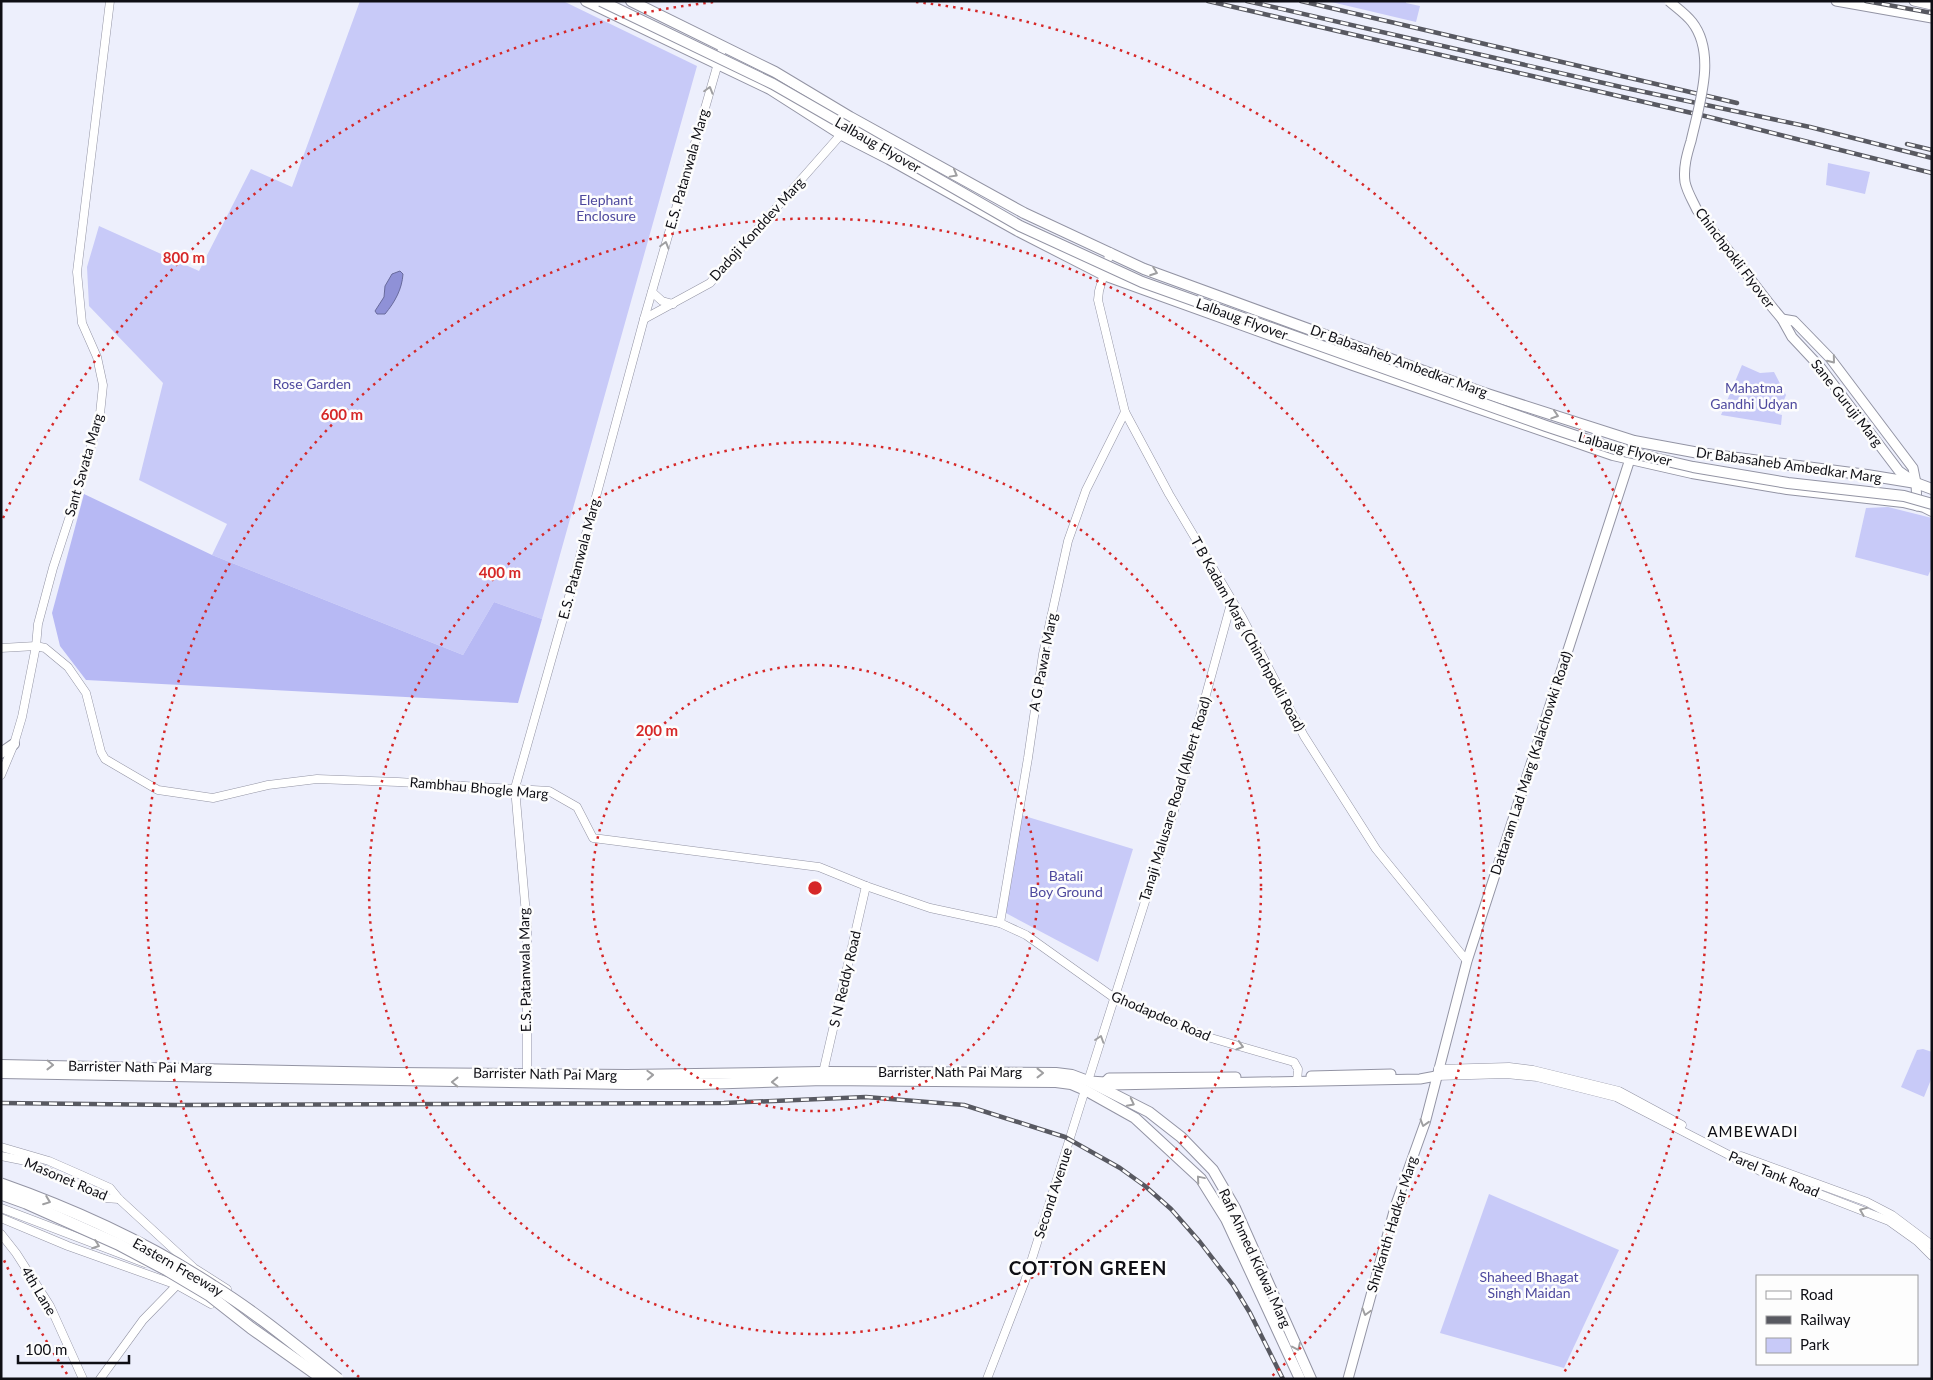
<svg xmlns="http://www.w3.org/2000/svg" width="1933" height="1380" font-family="Lato,sans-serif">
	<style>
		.green { fill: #c8caf8 }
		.forest { fill: #b7b9f4 }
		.water { fill: #8f91d7; stroke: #686a9c }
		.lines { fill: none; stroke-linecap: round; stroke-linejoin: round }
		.tertiary-casing { stroke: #9394a4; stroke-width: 9 }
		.secondary-casing { stroke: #9394a4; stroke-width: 11 }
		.primary-casing { stroke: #9394a4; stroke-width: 12 }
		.trunk-casing { stroke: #9394a4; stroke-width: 12 }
		.tertiary { stroke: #fff; stroke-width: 8 }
		.secondary { stroke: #fff; stroke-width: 9 }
		.primary { stroke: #fff; stroke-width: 10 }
		.trunk { stroke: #fff; stroke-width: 10 }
		.rail-casing { stroke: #585961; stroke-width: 4.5 }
		.rail { stroke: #fdfdfd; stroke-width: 2.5; stroke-dasharray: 8; stroke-linecap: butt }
		.secondary-bridge-casing { stroke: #9394a4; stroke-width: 11; stroke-linecap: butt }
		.trunk-bridge-casing { stroke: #9394a4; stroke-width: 12; stroke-linecap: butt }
		.motorway-bridge-casing { stroke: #9394a4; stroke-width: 13; stroke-linecap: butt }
		.secondary-bridge { stroke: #fff; stroke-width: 9 }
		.trunk-bridge { stroke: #fff; stroke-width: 10 }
		.motorway-bridge { stroke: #fff; stroke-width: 11 }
		.oneway { stroke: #9f9fa1 }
		.ring { fill: none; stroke: #d62828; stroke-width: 2.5; stroke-dasharray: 2.5 5 }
		.labels { text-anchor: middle; stroke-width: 5; stroke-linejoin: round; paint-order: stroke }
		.street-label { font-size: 14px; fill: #0e0e14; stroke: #fdfdfd }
		.park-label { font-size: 14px; fill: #4e499e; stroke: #fdfdfd }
		.neighbourhood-label { font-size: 15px; letter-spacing: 1px; fill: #0e0e14; stroke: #fdfdfd }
		.district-label { font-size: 19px; font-weight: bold; letter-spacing: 1px; fill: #0e0e14; stroke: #fdfdfd }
		.centre { fill: #d62828; stroke: #fdfdfd; stroke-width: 2.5 }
		.ring-label { font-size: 15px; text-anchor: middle; font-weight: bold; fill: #d62828; stroke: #fdfdfd; stroke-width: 5; stroke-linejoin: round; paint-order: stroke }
	</style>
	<rect width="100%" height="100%" fill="#edeffc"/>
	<!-- green -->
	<g class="green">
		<polygon points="360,1 563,1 697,66 542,619 494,602 463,655 212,555 227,524 139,480 163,383 89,306 87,267 99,226 199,271 251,169 292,187"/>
		<polygon points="1327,1 1406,1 1406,3 1420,6 1416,22"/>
		<polygon points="1828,163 1870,172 1865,194 1826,185"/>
		<polygon points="1742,365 1760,373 1774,372 1786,395 1778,414 1782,415 1781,425 1721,415"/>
		<polygon points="1888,507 1932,518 1932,567 1928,576 1855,557 1866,508"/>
		<polygon points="1018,814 1133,849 1098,962 1004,912"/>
		<polygon points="1923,1049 1932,1052 1932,1077 1924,1097 1901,1087 1917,1050"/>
		<polygon points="1489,1194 1619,1250 1564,1368 1440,1333"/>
	</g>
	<!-- forest -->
	<polygon class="forest" points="84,494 212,555 463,655 494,602 542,619 518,703 86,680 60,646 52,613"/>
	<!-- water -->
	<path class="water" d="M400 271 403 274C402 289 395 302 385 314H377L375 311 384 297 385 286 392 274Z"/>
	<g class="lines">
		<defs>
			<g id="tertiary">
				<polyline points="1110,252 1099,291 1098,300 1125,412 1169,494 1242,617 1304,736 1376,849 1467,961"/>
				<polyline points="652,292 662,301 673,304"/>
				<polyline points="644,319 710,283 844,131"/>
				<polyline points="1,648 36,646 45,648 68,667 86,693 101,752 105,759 158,790 213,798 268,785 317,779 398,782 549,791 577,807 593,838 819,867 866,886 930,908 1000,923 1026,935 1113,997 1211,1038 1294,1062 1298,1069 1297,1082"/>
				<polyline points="1,775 14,744 22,717 36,646 38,624 53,568 81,482 100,414 103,385 97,357 82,323 77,272 110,1"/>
				<polyline points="1000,923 1028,758 1043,654 1068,541 1086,490 1125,412"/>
				<polyline points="1438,1069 1509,1067 1533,1070 1619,1091 1682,1125"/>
				<polyline points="1436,1076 1506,1074 1537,1077 1616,1097 1760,1171 1889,1221 1917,1241 1932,1256"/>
				<polyline points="822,1077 866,886"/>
				<polyline points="527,1078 527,926 515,788 564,615 644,319 723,46"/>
				<polyline points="1088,1081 1176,804 1232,600"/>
				<polyline points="1,1147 49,1161 81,1175 110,1188 119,1199 194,1268 227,1289"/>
				<polyline points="1,1156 26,1161 104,1198 119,1199"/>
				<polyline points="1741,1156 1867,1202 1892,1215 1932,1245"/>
				<polyline points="1,1208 145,1263"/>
				<polyline points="1,1218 68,1246 177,1285 211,1304"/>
				<polyline points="1,1234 16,1253 50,1306 83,1379"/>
				<polyline points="100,1379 143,1320 180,1282"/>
				<polyline points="987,1379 1025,1281 1085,1090"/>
			</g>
			<g id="secondary">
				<polyline points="1836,1 1932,18"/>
				<polyline points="1914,1 1932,5"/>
				<polyline points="1772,307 1782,319 1792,337 1821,368 1899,471 1916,483"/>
				<polyline points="1782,319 1794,321 1830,358 1913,468 1916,483 1917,506"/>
				<polyline points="1311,1076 1391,1074"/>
				<polyline points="1090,1081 1105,1082 1110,1085 1420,1079 1436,1076"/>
				<polyline points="1105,1082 1109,1078 1236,1077"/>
				<polyline points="1348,1379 1396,1204 1425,1123 1467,961 1630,459 1634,441"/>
			</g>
			<g id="primary">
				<polyline points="1,753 14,744"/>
				<polyline points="1,1065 395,1073 627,1075 823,1072 1056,1073 1072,1075 1088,1081 1149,1112 1181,1137 1213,1170 1235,1208 1311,1379"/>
				<polyline points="1,1073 627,1084 701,1084 823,1080 1056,1082 1071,1084 1085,1090 1135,1118 1201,1179 1226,1219 1300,1379"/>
			</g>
			<g id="trunk">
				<polyline points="586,1 770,89 842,135 889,159 1018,231 1104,275 1353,365 1613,455 1692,473 1787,489 1903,502 1924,507 1932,511"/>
				<polyline points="631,1 775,72 850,117 1024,213 1144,269 1481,392 1634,441 1699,453 1867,475 1916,483 1932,489"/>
			</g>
		</defs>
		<!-- tertiary casing -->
		<use href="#tertiary" class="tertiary-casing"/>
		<!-- secondary casing -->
		<use href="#secondary" class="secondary-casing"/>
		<!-- primary casing -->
		<use href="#primary" class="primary-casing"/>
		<!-- trunk casing -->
		<use href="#trunk" class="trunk-casing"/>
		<!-- tertiary -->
		<use href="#tertiary" class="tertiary"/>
		<!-- secondary -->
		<use href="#secondary" class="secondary"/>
		<!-- primary -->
		<use href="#primary" class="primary"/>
		<!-- trunk -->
		<use href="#trunk" class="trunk"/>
		<defs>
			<g id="rail">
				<polyline points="1208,1 1709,117 1932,173"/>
				<polyline points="1247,1 1621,87 1810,127 1932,158"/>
				<polyline points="1301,1 1737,103"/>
				<polyline points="1866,1 1932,13"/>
				<polyline points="1907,144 1932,150"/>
				<polyline points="1,1103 176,1105 724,1103 866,1097 964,1105 1065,1137 1120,1168 1145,1186 1171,1209 1200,1242 1233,1285 1250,1313 1283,1379"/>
			</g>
		</defs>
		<!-- rail casing -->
		<use href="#rail" class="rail-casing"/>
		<!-- rail -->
		<use href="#rail" class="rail"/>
		<defs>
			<path id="secondary-bridge" d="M1669 1C1677 8 1686 14 1692 22 1717 54 1699 105 1691 141 1687 154 1683 168 1685 182 1687 192 1693 201 1697 210L1772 307"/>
			<polyline id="trunk-bridge" points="601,1 773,84 1020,226 1142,282 1546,426 1615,449 1693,467 1788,483 1904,496 1932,504"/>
			<g id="motorway-bridge">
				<path d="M1 1184C75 1210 147 1243 213 1286 257 1313 297 1347 338 1379"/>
				<polyline points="1,1194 26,1203 118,1244 167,1270 209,1295 251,1328 323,1379"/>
			</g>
		</defs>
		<!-- secondary-bridge casing -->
		<use href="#secondary-bridge" class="secondary-bridge-casing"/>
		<!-- trunk-bridge casing -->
		<use href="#trunk-bridge" class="trunk-bridge-casing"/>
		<!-- motorway-bridge casing -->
		<use href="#motorway-bridge" class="motorway-bridge-casing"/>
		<!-- secondary-bridge -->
		<use href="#secondary-bridge" class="secondary-bridge"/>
		<!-- trunk-bridge -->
		<use href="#trunk-bridge" class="trunk-bridge"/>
		<!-- motorway-bridge -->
		<use href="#motorway-bridge" class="motorway-bridge"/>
	</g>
	<!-- one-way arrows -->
	<defs><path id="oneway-chevron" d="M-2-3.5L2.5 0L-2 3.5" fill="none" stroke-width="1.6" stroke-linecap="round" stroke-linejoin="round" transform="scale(1.25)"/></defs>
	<g class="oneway">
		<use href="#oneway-chevron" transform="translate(709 90) rotate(-74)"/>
		<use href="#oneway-chevron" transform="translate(954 174) rotate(29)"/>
		<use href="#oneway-chevron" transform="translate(665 245) rotate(-74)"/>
		<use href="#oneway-chevron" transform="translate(1154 272) rotate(20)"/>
		<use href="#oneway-chevron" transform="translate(1832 360) rotate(51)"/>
		<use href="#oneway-chevron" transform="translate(1555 415) rotate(18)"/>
		<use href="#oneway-chevron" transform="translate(1100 1039) rotate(-72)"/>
		<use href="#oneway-chevron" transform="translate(1240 1046) rotate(16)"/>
		<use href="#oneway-chevron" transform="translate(50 1065) rotate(1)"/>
		<use href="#oneway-chevron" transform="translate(1040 1073)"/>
		<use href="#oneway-chevron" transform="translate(650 1075) rotate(-2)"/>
		<use href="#oneway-chevron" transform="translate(455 1082) rotate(-179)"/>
		<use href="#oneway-chevron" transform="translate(775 1082) rotate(178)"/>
		<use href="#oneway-chevron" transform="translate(1131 1103) rotate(27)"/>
		<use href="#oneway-chevron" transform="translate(1424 1123) rotate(107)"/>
		<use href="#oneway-chevron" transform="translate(1200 1179) rotate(-130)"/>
		<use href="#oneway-chevron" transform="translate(47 1201) rotate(21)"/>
		<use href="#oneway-chevron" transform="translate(1863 1211) rotate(-158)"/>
		<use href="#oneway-chevron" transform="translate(96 1245) rotate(20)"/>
		<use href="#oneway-chevron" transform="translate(1366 1312) rotate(106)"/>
		<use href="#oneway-chevron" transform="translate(1297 1347) rotate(65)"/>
	</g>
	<!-- distance rings -->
	<g class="ring">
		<circle cx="815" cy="888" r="223"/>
		<circle cx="815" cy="888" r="446"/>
		<path d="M359 1377A669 669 0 1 1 1271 1377"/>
		<path d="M67 1374A892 892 0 0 1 3 1258M3 518A892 892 0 0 1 714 2M916 2A892 892 0 0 1 1563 1374"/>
	</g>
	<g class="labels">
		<!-- street labels -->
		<g class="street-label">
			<text transform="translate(878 145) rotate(30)" y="5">Lalbaug Flyover</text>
			<text transform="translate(687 169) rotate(-74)" y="5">E.S. Patanwala Marg</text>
			<text transform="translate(757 229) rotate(-48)" y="5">Dadoji Konddev Marg</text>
			<text transform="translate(1735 258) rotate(53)" y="5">Chinchpokli Flyover</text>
			<text transform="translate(1242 319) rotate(20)" y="5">Lalbaug Flyover</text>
			<text transform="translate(1399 361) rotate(20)" y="5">Dr Babasaheb Ambedkar Marg</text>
			<text transform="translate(1847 403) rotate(52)" y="5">Sane Guruji Marg</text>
			<text transform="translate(1625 449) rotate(15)" y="5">Lalbaug Flyover</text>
			<text transform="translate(84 465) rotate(-74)" y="5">Sant Savata Marg</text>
			<text transform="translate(1789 465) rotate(8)" y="5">Dr Babasaheb Ambedkar Marg</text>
			<text transform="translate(579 559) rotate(-75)" y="5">E.S. Patanwala Marg</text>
			<text transform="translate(1248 634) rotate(61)" y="5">T B Kadam Marg (Chinchpokli Road)</text>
			<text transform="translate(1043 662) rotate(-79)" y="5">A G Pawar Marg</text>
			<text transform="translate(1531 763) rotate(-72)" y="5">Dattaram Lad Marg (Kalachowki Road)</text>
			<text transform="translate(479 788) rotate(5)" y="5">Rambhau Bhogle Marg</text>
			<text transform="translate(1175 799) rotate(-73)" y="5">Tanaji Malusare Road (Albert Road)</text>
			<text transform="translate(525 970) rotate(-91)" y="5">E.S. Patanwala Marg</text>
			<text transform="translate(845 979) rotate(-77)" y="5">S N Reddy Road</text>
			<text transform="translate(1161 1016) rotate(23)" y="5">Ghodapdeo Road</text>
			<text transform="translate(140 1067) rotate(1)" y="5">Barrister Nath Pai Marg</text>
			<text x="950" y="1077">Barrister Nath Pai Marg</text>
			<text transform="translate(545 1074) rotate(1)" y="5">Barrister Nath Pai Marg</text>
			<text transform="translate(1774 1174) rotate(23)" y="5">Parel Tank Road</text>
			<text transform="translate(66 1179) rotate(23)" y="5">Masonet Road</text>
			<text transform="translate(1053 1193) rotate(-72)" y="5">Second Avenue</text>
			<text transform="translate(1392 1224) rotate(-73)" y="5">Shrikanth Hadkar Marg</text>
			<text transform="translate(1255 1258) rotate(65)" y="5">Rafi Ahmed Kidwai Marg</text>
			<text transform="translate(178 1267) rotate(30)" y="5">Eastern Freeway</text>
			<text transform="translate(39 1291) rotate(59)" y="5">4th Lane</text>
		</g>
		<!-- park labels -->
		<g class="park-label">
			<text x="606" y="205">Elephant<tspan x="606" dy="16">Enclosure</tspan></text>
			<text x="312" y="389">Rose Garden</text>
			<text x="1754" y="393">Mahatma<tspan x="1754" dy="16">Gandhi Udyan</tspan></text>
			<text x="1066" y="881">Batali<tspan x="1066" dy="16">Boy Ground</tspan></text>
			<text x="1529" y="1282">Shaheed Bhagat<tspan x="1529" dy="16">Singh Maidan</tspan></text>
		</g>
		<!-- neighbourhood labels -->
		<g class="neighbourhood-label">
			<text x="1753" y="1137">AMBEWADI</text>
		</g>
		<!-- district labels -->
		<g class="district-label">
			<text x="1088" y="1275">COTTON GREEN</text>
		</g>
	</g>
	<circle cx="815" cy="888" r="8" class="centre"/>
	<g class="ring-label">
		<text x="184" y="263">800 m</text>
		<text x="342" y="420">600 m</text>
		<text x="500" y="578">400 m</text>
		<text x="657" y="736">200 m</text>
	</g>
	<!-- border -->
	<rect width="1933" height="1380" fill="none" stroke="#0e0e14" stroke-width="5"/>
	<!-- legend -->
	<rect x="1756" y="1275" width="162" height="90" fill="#fdfdfd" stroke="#9d9da0"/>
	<rect x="1766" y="1291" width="25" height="8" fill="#ffffff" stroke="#9d9da0"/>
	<text x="1800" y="1300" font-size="15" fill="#0e0e14">Road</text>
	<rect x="1766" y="1316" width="25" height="8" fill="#585961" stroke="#9d9da0"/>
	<text x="1800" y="1325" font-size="15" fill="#0e0e14">Railway</text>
	<rect x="1766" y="1338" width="25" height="15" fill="#c8caf8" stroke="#9d9da0"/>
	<text x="1800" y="1350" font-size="15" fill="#0e0e14">Park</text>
	<!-- scale -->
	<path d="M18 1355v8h111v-8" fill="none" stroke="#0e0e14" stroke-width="2.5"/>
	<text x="25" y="1355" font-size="15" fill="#0e0e14" stroke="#fdfdfd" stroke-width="4" paint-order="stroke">100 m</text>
</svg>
